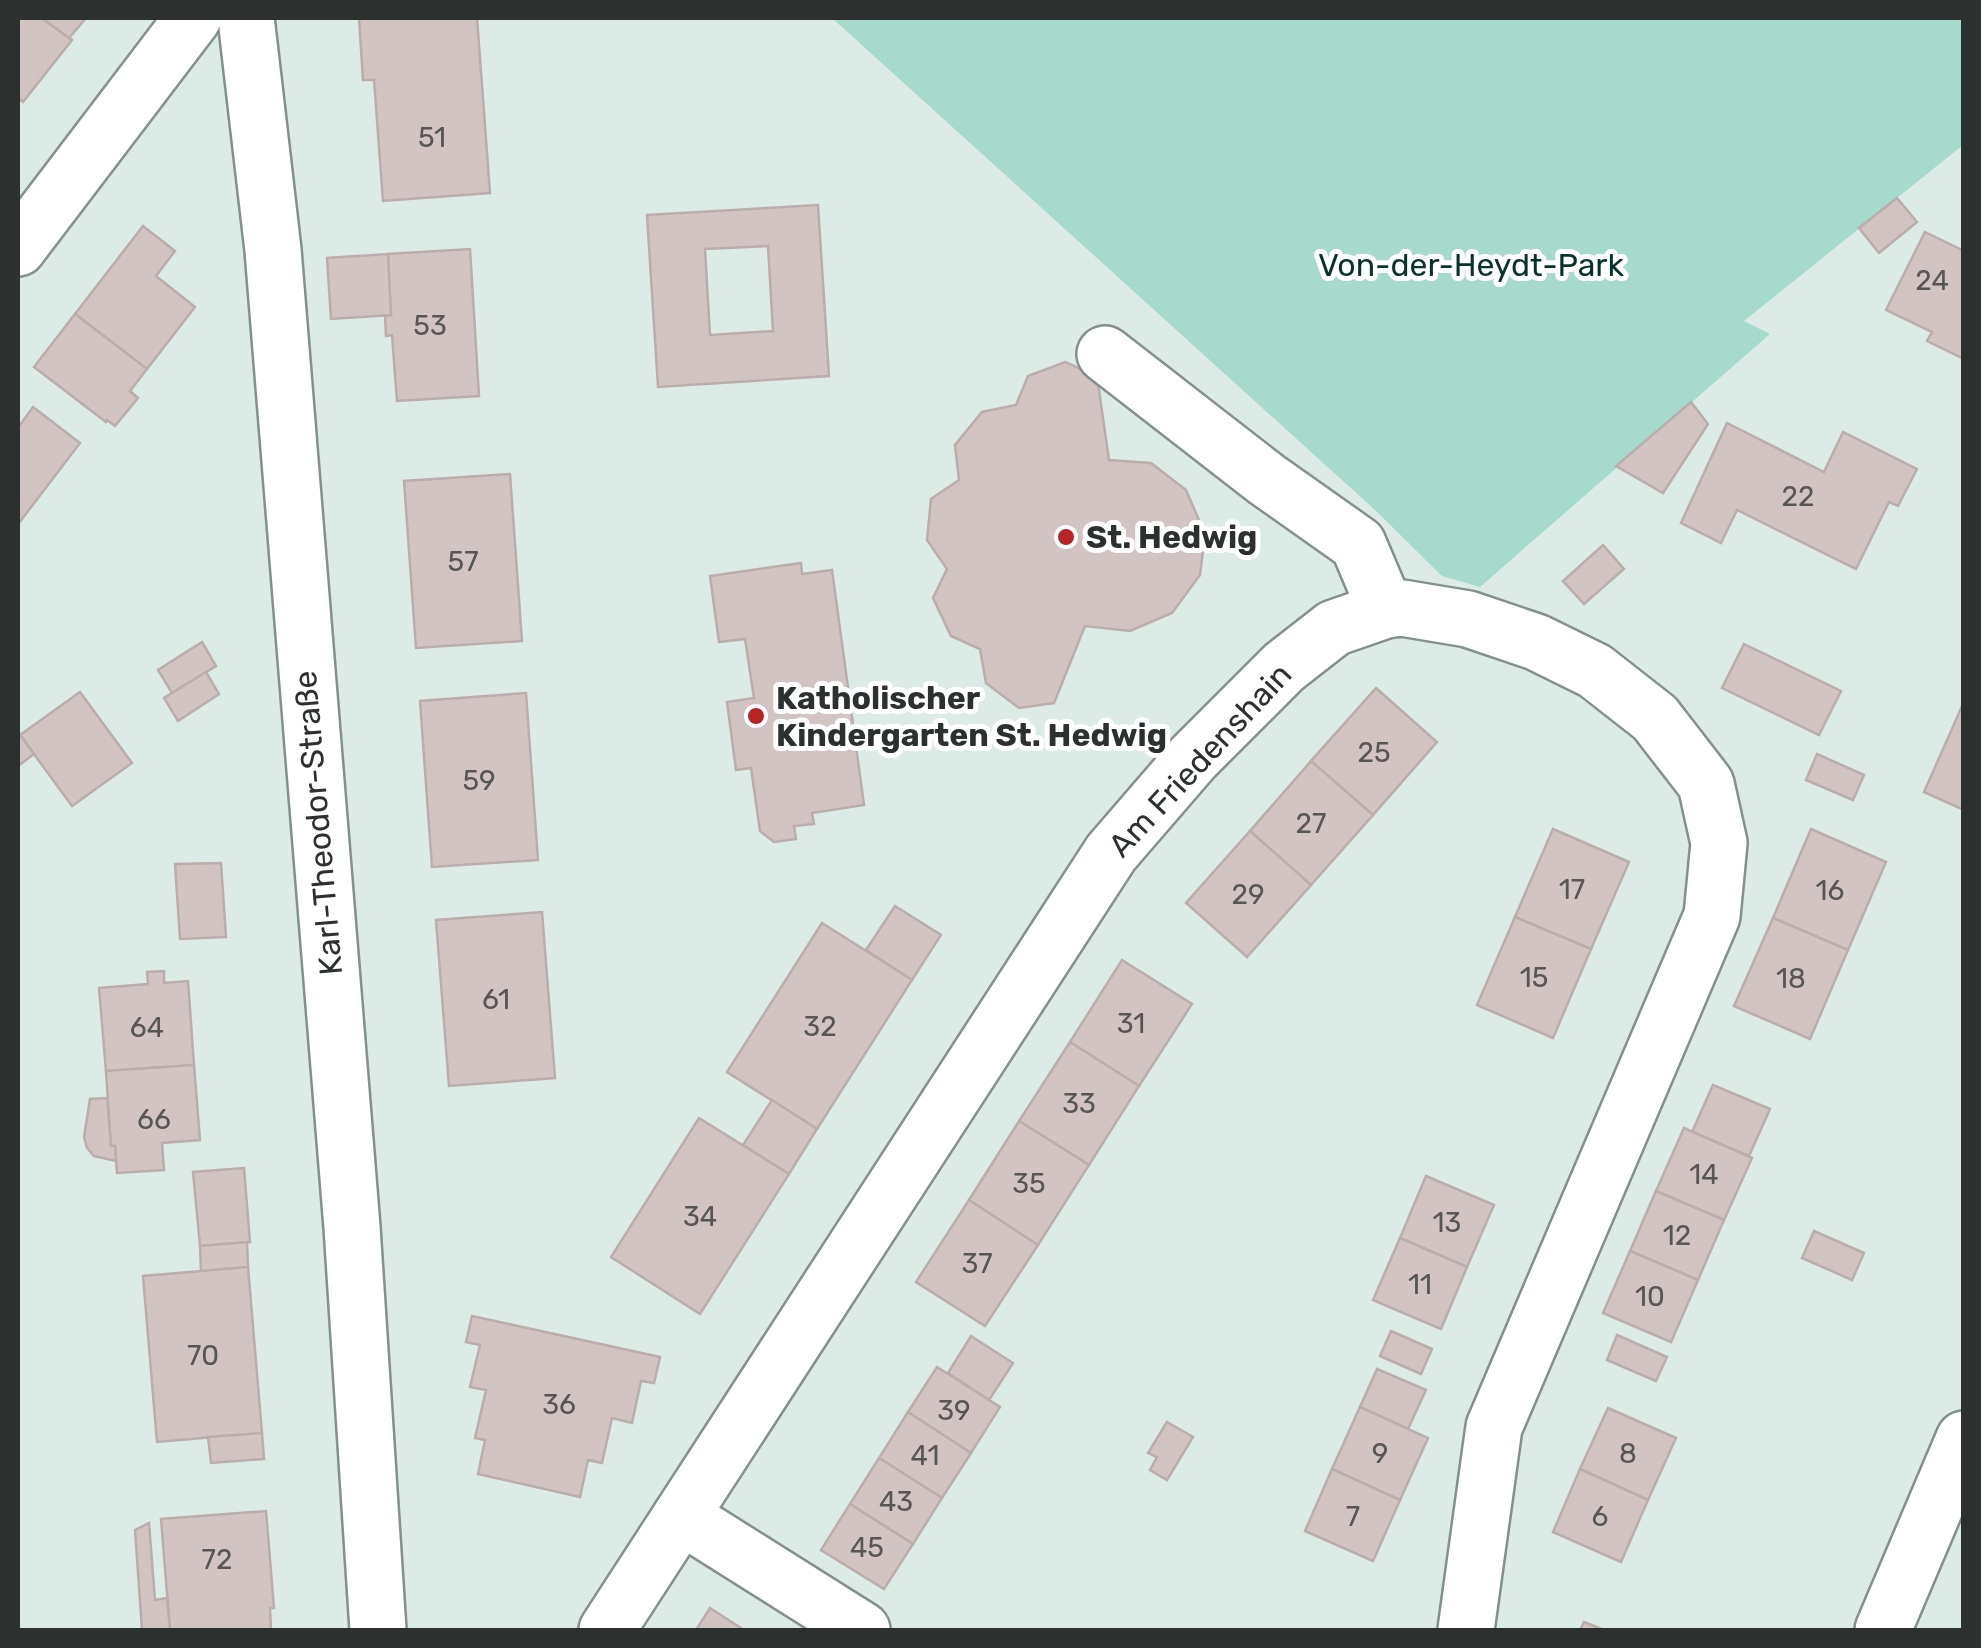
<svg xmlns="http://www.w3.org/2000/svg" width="1981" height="1648" font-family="Rubik,sans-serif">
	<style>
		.green { fill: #a5dacc }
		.building { fill: #d2c4c3; stroke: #baadab; stroke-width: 2.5; fill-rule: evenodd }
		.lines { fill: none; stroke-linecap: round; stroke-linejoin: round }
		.minor-casing { stroke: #83908c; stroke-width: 60 }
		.major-casing { stroke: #83908c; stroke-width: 60 }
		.minor { stroke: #fff; stroke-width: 55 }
		.major { stroke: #fff; stroke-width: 55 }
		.poi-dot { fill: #b52527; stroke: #fff; stroke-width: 4 }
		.labels { text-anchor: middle; stroke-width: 10; stroke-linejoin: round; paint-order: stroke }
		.number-label { font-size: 28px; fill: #565655 }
		.park-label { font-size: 32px; fill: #06332b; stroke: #fff }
		.poi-label { font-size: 32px; font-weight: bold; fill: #2c3130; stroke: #fff; text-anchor: start }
		.street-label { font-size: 32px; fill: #2c3130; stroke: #fff }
	</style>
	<rect width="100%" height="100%" fill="#ddebe7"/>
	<!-- green -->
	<polygon class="green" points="832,18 1963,18 1963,145 1744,321 1770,334 1480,587 1442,576 1375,510"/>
	<!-- building -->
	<g class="building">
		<polygon points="18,18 42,18 72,40 23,102 18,98"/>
		<polygon points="42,18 86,18 69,38"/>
		<polygon points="359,18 477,18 490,193 383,201 374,80 363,80"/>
		<polygon points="1897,198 1917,222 1879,253 1859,228"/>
		<path d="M818 205 829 376 658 387 647 215ZM768 246 773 331 710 335 705 249Z"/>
		<polygon points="143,226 175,251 156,276 195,307 147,369 75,314"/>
		<polygon points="1925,232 1964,251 1964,359 1927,341 1932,332 1886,310"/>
		<polygon points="470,249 479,396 397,401 392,335 386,336 385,315 391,315 388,254"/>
		<polygon points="388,254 391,315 331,319 327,258"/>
		<polygon points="75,314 147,369 130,391 138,398 115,426 107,420 106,422 34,367"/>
		<polygon points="1065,362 1097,376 1109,460 1151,463 1186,490 1205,534 1200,575 1172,613 1130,631 1085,626 1054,703 1019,708 986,683 980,649 951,636 933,598 947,569 927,540 931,499 959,480 955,445 982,412 1016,405 1028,376"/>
		<polygon points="1691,402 1708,424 1663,493 1616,466"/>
		<polygon points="33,407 80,443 19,523 18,424 20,425"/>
		<polygon points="1727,423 1824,472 1843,432 1917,469 1898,506 1889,502 1856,569 1737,510 1721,543 1681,523"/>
		<polygon points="510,474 522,641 416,648 404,481"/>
		<polygon points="1603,545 1624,569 1584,604 1563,581"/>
		<polygon points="801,563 802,574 832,570 864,805 812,813 814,824 794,826 796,839 774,842 760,831 751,768 736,770 727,702 754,698 745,639 719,642 710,576"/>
		<polygon points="202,642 216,666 172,693 158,670"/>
		<polygon points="1744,644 1841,691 1819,735 1722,688"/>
		<polygon points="206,672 219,694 178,721 164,698"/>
		<polygon points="1376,688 1437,742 1373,815 1311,761"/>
		<polygon points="80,692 132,763 72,806 20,735"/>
		<polygon points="526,693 538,860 432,867 420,701"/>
		<polygon points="1963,704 1964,704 1964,810 1924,792"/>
		<polygon points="18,732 34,754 18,766"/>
		<polygon points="1817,754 1864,775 1853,800 1806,780"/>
		<polygon points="1311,761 1373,815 1311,885 1250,831"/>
		<polygon points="1553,829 1629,862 1591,949 1515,917"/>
		<polygon points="1811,829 1886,862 1848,950 1773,918"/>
		<polygon points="1250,831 1311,885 1247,957 1186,903"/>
		<polygon points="221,863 226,937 180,939 175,864"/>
		<polygon points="895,906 941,935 912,980 866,950"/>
		<polygon points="542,912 555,1078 449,1086 436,920"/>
		<polygon points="1515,917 1591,949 1553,1038 1477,1005"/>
		<polygon points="1773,918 1848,950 1810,1039 1734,1006"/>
		<polygon points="822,923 912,980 817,1129 727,1072"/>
		<polygon points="1122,960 1192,1004 1139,1086 1070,1042"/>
		<polygon points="164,971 164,983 188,981 194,1065 106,1071 99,988 148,984 147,972"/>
		<polygon points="1070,1042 1139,1086 1089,1165 1019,1121"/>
		<polygon points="194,1065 200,1140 162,1143 164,1170 117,1173 115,1146 111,1146 106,1071"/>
		<polygon points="1713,1085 1770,1109 1749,1156 1692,1132"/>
		<polygon points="107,1098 111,1146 115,1146 116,1161 94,1156 87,1148 84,1137 90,1099"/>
		<polygon points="772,1100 817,1129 789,1174 743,1145"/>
		<polygon points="699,1118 789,1174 700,1314 611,1257"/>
		<polygon points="1019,1121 1089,1165 1038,1245 969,1200"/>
		<polygon points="1684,1128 1752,1158 1724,1220 1656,1191"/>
		<polygon points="244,1168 250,1242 200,1246 193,1172"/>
		<polygon points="1426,1176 1494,1205 1467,1267 1400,1238"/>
		<polygon points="1656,1191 1724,1220 1698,1280 1630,1251"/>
		<polygon points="969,1200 1038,1245 985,1326 916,1282"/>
		<polygon points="1814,1231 1864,1253 1852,1280 1802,1258"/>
		<polygon points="1400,1238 1467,1267 1441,1329 1373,1300"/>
		<polygon points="247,1242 248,1267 201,1271 200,1246"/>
		<polygon points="1630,1251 1698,1280 1671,1342 1603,1313"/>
		<polygon points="248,1267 262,1433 157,1442 143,1276"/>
		<polygon points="472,1316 660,1357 654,1383 641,1381 632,1423 612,1418 602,1463 588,1460 580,1497 478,1474 485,1440 475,1438 486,1390 470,1387 480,1345 466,1342"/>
		<polygon points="1391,1331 1432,1349 1421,1374 1380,1356"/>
		<polygon points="1617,1335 1667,1357 1656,1381 1607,1360"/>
		<polygon points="971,1336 1013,1363 989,1400 948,1373"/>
		<polygon points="937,1367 1000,1407 971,1453 908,1412"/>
		<polygon points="1377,1369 1426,1390 1408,1429 1360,1407"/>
		<polygon points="1360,1407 1428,1438 1400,1500 1332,1469"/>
		<polygon points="1608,1408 1676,1438 1648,1500 1580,1469"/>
		<polygon points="908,1412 971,1453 942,1498 879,1458"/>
		<polygon points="1167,1422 1193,1437 1167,1480 1150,1470 1157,1457 1148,1453"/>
		<polygon points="262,1433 264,1459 211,1463 208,1437"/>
		<polygon points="879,1458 942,1498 913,1544 850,1504"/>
		<polygon points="1332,1469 1400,1500 1373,1561 1305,1531"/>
		<polygon points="1580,1469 1648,1500 1621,1562 1553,1532"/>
		<polygon points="850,1504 913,1544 884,1589 821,1550"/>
		<polygon points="266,1511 274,1608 270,1608 271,1629 276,1630 170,1630 161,1519"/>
		<polygon points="149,1523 155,1600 167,1598 170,1630 142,1630 135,1530"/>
		<polygon points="710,1608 744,1630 696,1630"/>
		<polygon points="1584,1622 1604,1630 1580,1630"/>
	</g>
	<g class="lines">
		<defs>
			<g id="minor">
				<polyline points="246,18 273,250 352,1227 378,1630"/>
				<polyline points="18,248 193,18"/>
				<polyline points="1105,354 1266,479 1358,544 1386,610"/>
				<polyline points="681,1516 862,1630"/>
				<polyline points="607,1630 1111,853 1193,758 1284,667 1334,628 1386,610 1402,608 1468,619 1536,642 1595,671 1655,718 1706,784 1719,843 1712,916 1494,1427 1466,1630"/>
			</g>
			<polyline id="major" points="1883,1630 1964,1439"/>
		</defs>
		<!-- minor casing -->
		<use href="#minor" class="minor-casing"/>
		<!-- major casing -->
		<use href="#major" class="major-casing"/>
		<!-- minor -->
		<use href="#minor" class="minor"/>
		<!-- major -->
		<use href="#major" class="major"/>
	</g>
	<!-- markers -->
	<g class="poi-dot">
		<circle cx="1066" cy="537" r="10"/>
		<circle cx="756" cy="716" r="10"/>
	</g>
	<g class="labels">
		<!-- number labels -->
		<g class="number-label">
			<text x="432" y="147">51</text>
			<text x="1932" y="290">24</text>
			<text x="430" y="335">53</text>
			<text x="1798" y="506">22</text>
			<text x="463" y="571">57</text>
			<text x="1374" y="762">25</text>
			<text x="479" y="790">59</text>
			<text x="1311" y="833">27</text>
			<text x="1572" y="899">17</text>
			<text x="1830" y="900">16</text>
			<text x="1248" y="904">29</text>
			<text x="1534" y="987">15</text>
			<text x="1791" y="988">18</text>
			<text x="496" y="1009">61</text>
			<text x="1131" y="1033">31</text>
			<text x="820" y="1036">32</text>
			<text x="147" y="1037">64</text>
			<text x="1079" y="1113">33</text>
			<text x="154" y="1129">66</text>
			<text x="1704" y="1184">14</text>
			<text x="1029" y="1193">35</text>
			<text x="700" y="1226">34</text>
			<text x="1447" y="1232">13</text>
			<text x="1677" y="1245">12</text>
			<text x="977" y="1273">37</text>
			<text x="1420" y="1294">11</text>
			<text x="1650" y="1306">10</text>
			<text x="203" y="1365">70</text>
			<text x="559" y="1414">36</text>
			<text x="954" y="1420">39</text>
			<text x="1380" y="1463">9</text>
			<text x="1628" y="1463">8</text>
			<text x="925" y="1465">41</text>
			<text x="896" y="1511">43</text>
			<text x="1353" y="1526">7</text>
			<text x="1600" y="1526">6</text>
			<text x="867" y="1557">45</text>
			<text x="217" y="1569">72</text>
		</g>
		<!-- park labels -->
		<g class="park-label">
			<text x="1471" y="276">Von-der-Heydt-Park</text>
		</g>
		<!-- poi labels -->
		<g class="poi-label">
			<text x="1086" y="548">St. Hedwig</text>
			<text x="776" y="709">Katholischer<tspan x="776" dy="37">Kindergarten St. Hedwig</tspan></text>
		</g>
		<!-- street labels -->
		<g class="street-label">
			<text transform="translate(1200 760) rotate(-47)" y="11">Am Friedenshain</text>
			<text transform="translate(318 823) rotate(-95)" y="11">Karl-Theodor-Straße</text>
		</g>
	</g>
	<!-- border -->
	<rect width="1981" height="1648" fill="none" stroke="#2c3130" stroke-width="40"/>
</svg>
